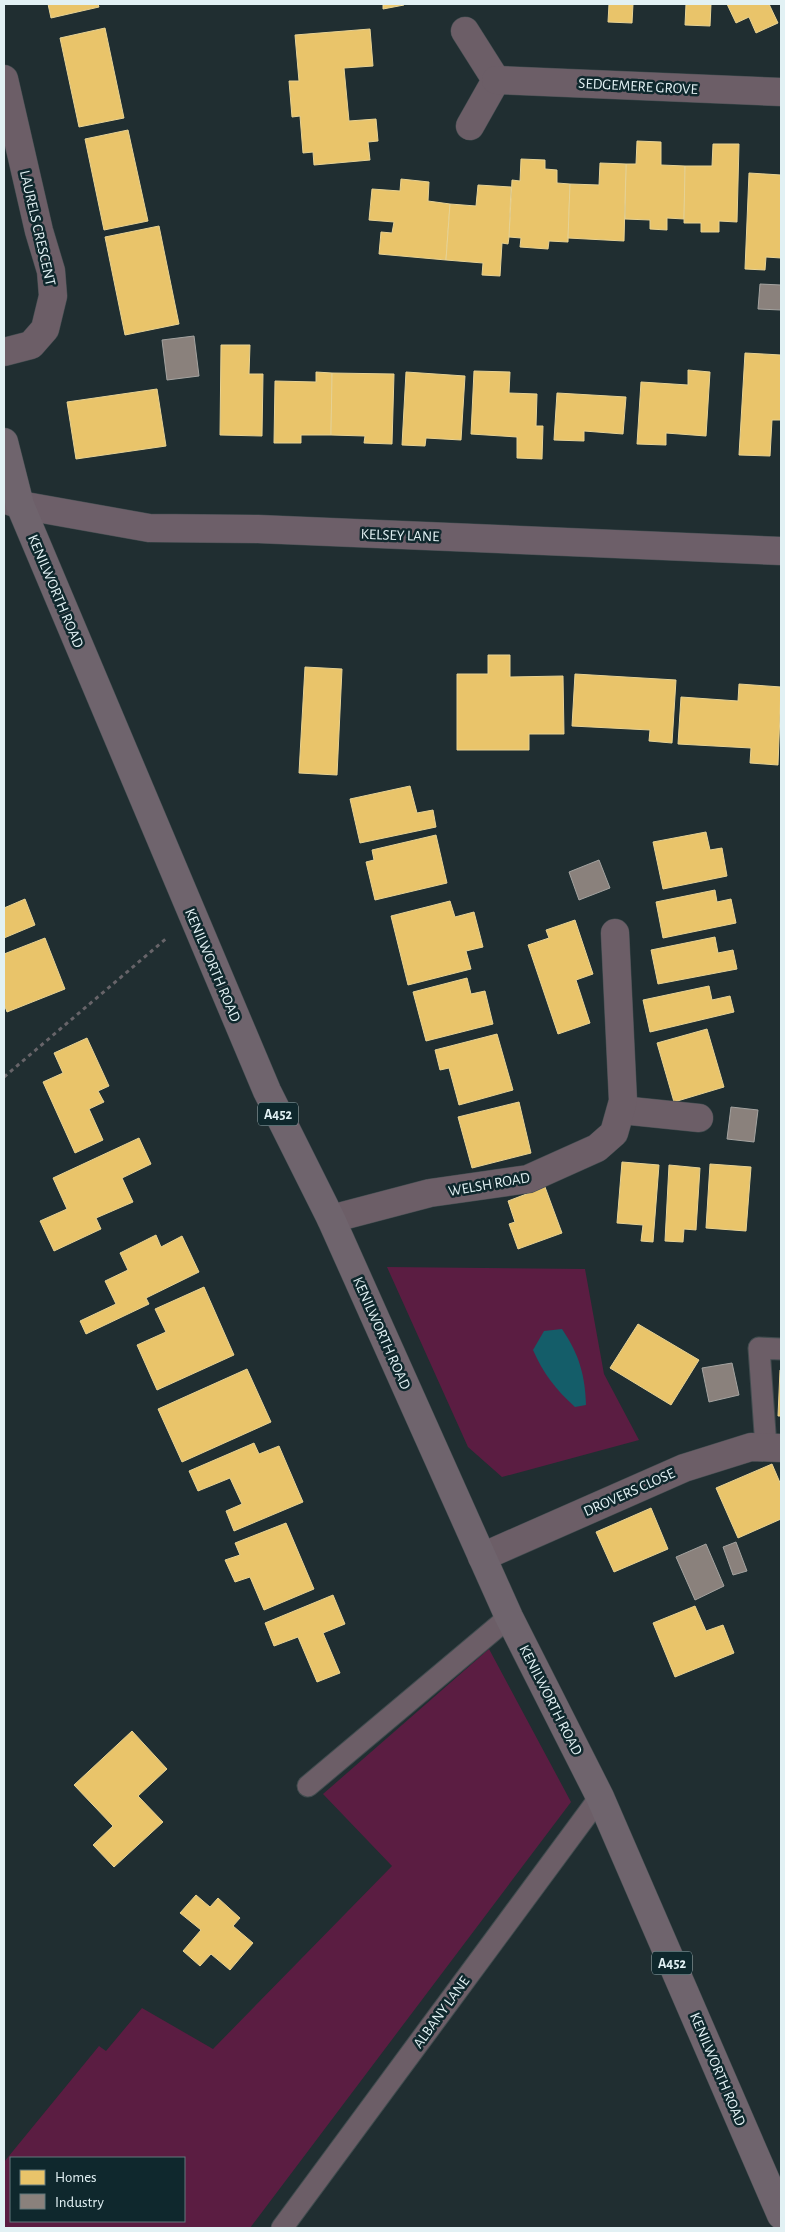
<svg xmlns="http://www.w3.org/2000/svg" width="785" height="2232" font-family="'Alegreya Sans',sans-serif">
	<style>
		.green { fill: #5b1d42; fill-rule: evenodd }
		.water { fill: #145d69 }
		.homes { fill: #e9c46a; stroke: #e7d293 }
		.industry { fill: #8a817c; stroke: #a4a3a0 }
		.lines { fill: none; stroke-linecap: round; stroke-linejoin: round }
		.lane-casing { stroke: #414c4f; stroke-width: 23 }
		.street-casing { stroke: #414c4f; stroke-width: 29 }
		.secondary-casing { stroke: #414c4f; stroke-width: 29 }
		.highway-casing { stroke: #414c4f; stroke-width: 29 }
		.path { stroke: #676469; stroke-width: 3; stroke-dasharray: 4 4; stroke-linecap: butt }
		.lane { stroke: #6c5e67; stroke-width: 21 }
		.street { stroke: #6c5e67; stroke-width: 28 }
		.secondary { stroke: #6d5f69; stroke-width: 28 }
		.highway { stroke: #6f646d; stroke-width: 28 }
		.labels { text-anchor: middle; stroke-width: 5; stroke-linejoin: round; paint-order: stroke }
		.shield { fill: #0f282d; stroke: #a3b5b8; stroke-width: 1 }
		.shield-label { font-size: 14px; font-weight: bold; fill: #e2f1f4 }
		.street-label { font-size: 15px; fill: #e2f1f4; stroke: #0f282d }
	</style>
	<rect width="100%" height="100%" fill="#202e31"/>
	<!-- green -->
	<g class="green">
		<polygon points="387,1267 585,1269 604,1374 639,1440 502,1477 468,1447"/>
		<path d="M489 1649 571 1802 250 2228H4V2162L99 2046 106 2051 142 2008 213 2049 392 1866 323 1794ZM11 2158H184V2221H11Z"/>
	</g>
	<!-- water -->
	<path class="water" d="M562 1329C579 1354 585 1375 586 1405L575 1407C556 1390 543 1373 533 1350L544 1331Z"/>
	<!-- homes -->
	<g class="homes">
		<polygon points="48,4 98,4 99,7 51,18"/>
		<polygon points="383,4 404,4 404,5 383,9"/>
		<polygon points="609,4 633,4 632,23 608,22"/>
		<polygon points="686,4 711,4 710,26 685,25"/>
		<polygon points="727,4 769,4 778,23 756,33 749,17 736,23"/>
		<polygon points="105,28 124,118 79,127 60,38"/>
		<polygon points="370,29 373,66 344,68 349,121 376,119 378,141 368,142 370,160 314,165 313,152 303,153 300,116 292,117 289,81 299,81 295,35"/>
		<polygon points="128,130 148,221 104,230 85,139"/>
		<polygon points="637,141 661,142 661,165 685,166 684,219 667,218 667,230 650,229 650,220 625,219 626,164 636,164"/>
		<polygon points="713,144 739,144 737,222 719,221 719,232 701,232 701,223 684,223 685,166 712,166"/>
		<polygon points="521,159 545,160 545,169 557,170 557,183 570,184 568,242 549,241 548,249 520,247 521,238 509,237 512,180 520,181"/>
		<polygon points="600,163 626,164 624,241 568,238 570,184 599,185"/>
		<polygon points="749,173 781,175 781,258 766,257 765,270 745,269"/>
		<polygon points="401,179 429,182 428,201 450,204 446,260 379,254 381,232 392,233 394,222 369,220 372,189 400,191"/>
		<polygon points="478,185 511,187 509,237 508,244 502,243 500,276 482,275 483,263 446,260 450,204 476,206"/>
		<polygon points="159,226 179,324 125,335 105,237"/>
		<polygon points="221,345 250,345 249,374 263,374 262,436 220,435"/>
		<polygon points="745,353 781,355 781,420 772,420 770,456 739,455"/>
		<polygon points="688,370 710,372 706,436 666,433 666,445 637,444 641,382 688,385"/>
		<polygon points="474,371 510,372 509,393 537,394 536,426 543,426 542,459 517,458 517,437 471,434"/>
		<polygon points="316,372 332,373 331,435 301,435 301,443 274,443 275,381 316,382"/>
		<polygon points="406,372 465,376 461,440 426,438 425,446 402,445"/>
		<polygon points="332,373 394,374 392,444 364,443 365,436 331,435"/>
		<polygon points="157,389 166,446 76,459 67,402"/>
		<polygon points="557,393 626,397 623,434 584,431 584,441 554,440"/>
		<polygon points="488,655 510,655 510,677 563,676 564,734 529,734 529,750 457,750 457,674 488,674"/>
		<polygon points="305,667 342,669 337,775 299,773"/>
		<polygon points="575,674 676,680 672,743 649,741 650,730 572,726"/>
		<polygon points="739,684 781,687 778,765 750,763 751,748 678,744 681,697 738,701"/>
		<polygon points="410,786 417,813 433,810 436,827 360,843 350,799"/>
		<polygon points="706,832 710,850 722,848 727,876 663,889 653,842"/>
		<polygon points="436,835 447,883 375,900 366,862 374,860 372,850"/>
		<polygon points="715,890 717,902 731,899 736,923 663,938 656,902"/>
		<polygon points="25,899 35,925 4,938 4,908"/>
		<polygon points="450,901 455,917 474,912 483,947 466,951 471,969 408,985 391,916"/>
		<polygon points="575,920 593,974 576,980 590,1023 558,1034 528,945 549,938 546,930"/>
		<polygon points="715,937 718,953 733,950 737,969 658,984 651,950"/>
		<polygon points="45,938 65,989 7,1012 4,1004 4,954"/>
		<polygon points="467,978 471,994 485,991 493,1024 426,1041 413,992"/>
		<polygon points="709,986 712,1000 730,996 734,1012 650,1032 643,1000"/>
		<polygon points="707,1029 724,1087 674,1102 657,1043"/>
		<polygon points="497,1034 513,1090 459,1105 449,1068 440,1070 435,1050"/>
		<polygon points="87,1038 109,1086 98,1091 104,1102 89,1109 103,1140 75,1153 43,1082 63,1073 54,1053"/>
		<polygon points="519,1102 531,1153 472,1168 458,1117"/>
		<polygon points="139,1138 151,1164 122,1178 133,1202 96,1218 101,1229 54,1251 40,1221 67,1209 53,1178"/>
		<polygon points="622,1162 659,1165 653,1242 641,1241 643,1225 617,1223"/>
		<polygon points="710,1164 751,1167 746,1231 706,1228"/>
		<polygon points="669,1165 700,1168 696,1230 684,1229 683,1242 665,1241"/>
		<polygon points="545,1187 562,1233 518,1249 509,1224 515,1222 508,1201"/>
		<polygon points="156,1235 161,1247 182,1236 199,1272 146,1298 149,1304 86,1334 80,1321 116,1304 105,1281 128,1270 120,1253"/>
		<polygon points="204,1287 234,1355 157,1390 137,1345 166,1332 155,1309"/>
		<polygon points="638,1324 699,1360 671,1405 610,1368"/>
		<polygon points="247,1369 271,1422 182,1462 158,1409"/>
		<polygon points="780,1370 781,1370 781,1416 778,1416"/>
		<polygon points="254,1443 259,1454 279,1446 303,1502 234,1531 226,1511 242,1504 230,1478 198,1491 189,1471"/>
		<polygon points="772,1464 781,1485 781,1519 738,1538 716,1488"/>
		<polygon points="651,1508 668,1549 614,1572 596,1532"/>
		<polygon points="286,1523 314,1589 264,1610 250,1577 235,1582 225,1560 240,1555 235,1543"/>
		<polygon points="333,1595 345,1624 323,1633 340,1673 317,1682 298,1637 274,1646 265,1623"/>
		<polygon points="695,1606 706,1631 723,1625 734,1653 675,1677 653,1623"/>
		<polygon points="132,1731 167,1769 138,1796 163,1822 114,1867 93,1845 113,1826 74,1785"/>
		<polygon points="196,1895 210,1907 218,1898 240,1918 233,1926 253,1943 230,1970 211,1954 200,1966 183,1951 201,1930 180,1913"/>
	</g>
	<!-- industry -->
	<g class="industry">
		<polygon points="760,284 781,285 781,310 758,309"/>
		<polygon points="194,336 199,376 167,380 162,340"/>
		<polygon points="599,860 610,888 579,900 569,872"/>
		<polygon points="731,1107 758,1110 754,1142 727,1139"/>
		<polygon points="732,1363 739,1395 709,1402 702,1368"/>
		<polygon points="736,1542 747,1571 733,1575 723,1547"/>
		<polygon points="706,1544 724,1586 695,1600 676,1557"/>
	</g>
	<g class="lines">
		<defs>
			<g id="lane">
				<polyline points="766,1447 759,1348 781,1349"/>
				<polyline points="308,1786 509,1617"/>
				<polyline points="282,2228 600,1797"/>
			</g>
			<g id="street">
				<polyline points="465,31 496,80 470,126"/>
				<polyline points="4,79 39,231 51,271 53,296 45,329 31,345 4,352"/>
				<polyline points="496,80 781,92"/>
				<polyline points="621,1110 699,1118"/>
				<polyline points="331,1219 430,1193 528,1179 597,1148 614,1133 623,1101 615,933"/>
				<polyline points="482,1557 684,1468 751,1447 781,1448"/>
			</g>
			<polyline id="secondary" points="4,499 20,505 149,528 258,529 781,551"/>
			<polyline id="highway" points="4,442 20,505 267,1091 331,1219 509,1617 600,1797 781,2215"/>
		</defs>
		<!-- lane casing -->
		<use href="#lane" class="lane-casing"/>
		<!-- street casing -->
		<use href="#street" class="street-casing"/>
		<!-- secondary casing -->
		<use href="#secondary" class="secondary-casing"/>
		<!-- highway casing -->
		<use href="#highway" class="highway-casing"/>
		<!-- path -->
		<polyline class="path" points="4,1077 168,937"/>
		<!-- lane -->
		<use href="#lane" class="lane"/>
		<!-- street -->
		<use href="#street" class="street"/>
		<!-- secondary -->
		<use href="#secondary" class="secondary"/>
		<!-- highway -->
		<use href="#highway" class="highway"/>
	</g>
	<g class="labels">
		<!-- shield labels -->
		<g class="shield">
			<rect x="258" y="1102.5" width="40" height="23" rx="4"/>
			<rect x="652" y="1951.5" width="40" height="23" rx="4"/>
		</g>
		<g class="shield-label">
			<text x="278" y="1119">A452</text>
			<text x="672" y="1968">A452</text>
		</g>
		<!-- street labels -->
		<g class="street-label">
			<text transform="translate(638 86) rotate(3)" y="5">SEDGEMERE GROVE</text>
			<text transform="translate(38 228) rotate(77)" y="5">LAURELS CRESCENT</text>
			<text transform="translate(400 535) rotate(2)" y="5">KELSEY LANE</text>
			<text transform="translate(56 591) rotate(67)" y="5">KENILWORTH ROAD</text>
			<text transform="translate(213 965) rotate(67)" y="5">KENILWORTH ROAD</text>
			<text transform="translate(489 1184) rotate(-10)" y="5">WELSH ROAD</text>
			<text transform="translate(382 1333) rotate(66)" y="5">KENILWORTH ROAD</text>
			<text transform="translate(629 1492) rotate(-24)" y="5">DROVERS CLOSE</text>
			<text transform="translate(551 1700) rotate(63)" y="5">KENILWORTH ROAD</text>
			<text transform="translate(441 2012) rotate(-54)" y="5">ALBANY LANE</text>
			<text transform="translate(718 2069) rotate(67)" y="5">KENILWORTH ROAD</text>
		</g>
	</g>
	<!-- border -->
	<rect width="785" height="2232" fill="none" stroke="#e2f1f4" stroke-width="10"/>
	<!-- legend -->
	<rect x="10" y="2157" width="175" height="65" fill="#0f282d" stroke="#63787d"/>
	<rect x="20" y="2170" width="25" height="15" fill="#e9c46a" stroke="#63787d"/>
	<text x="55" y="2182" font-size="15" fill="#e2f1f4">Homes</text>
	<rect x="20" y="2194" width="25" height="15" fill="#8a817c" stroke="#63787d"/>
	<text x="55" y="2207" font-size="15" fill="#e2f1f4">Industry</text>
</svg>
